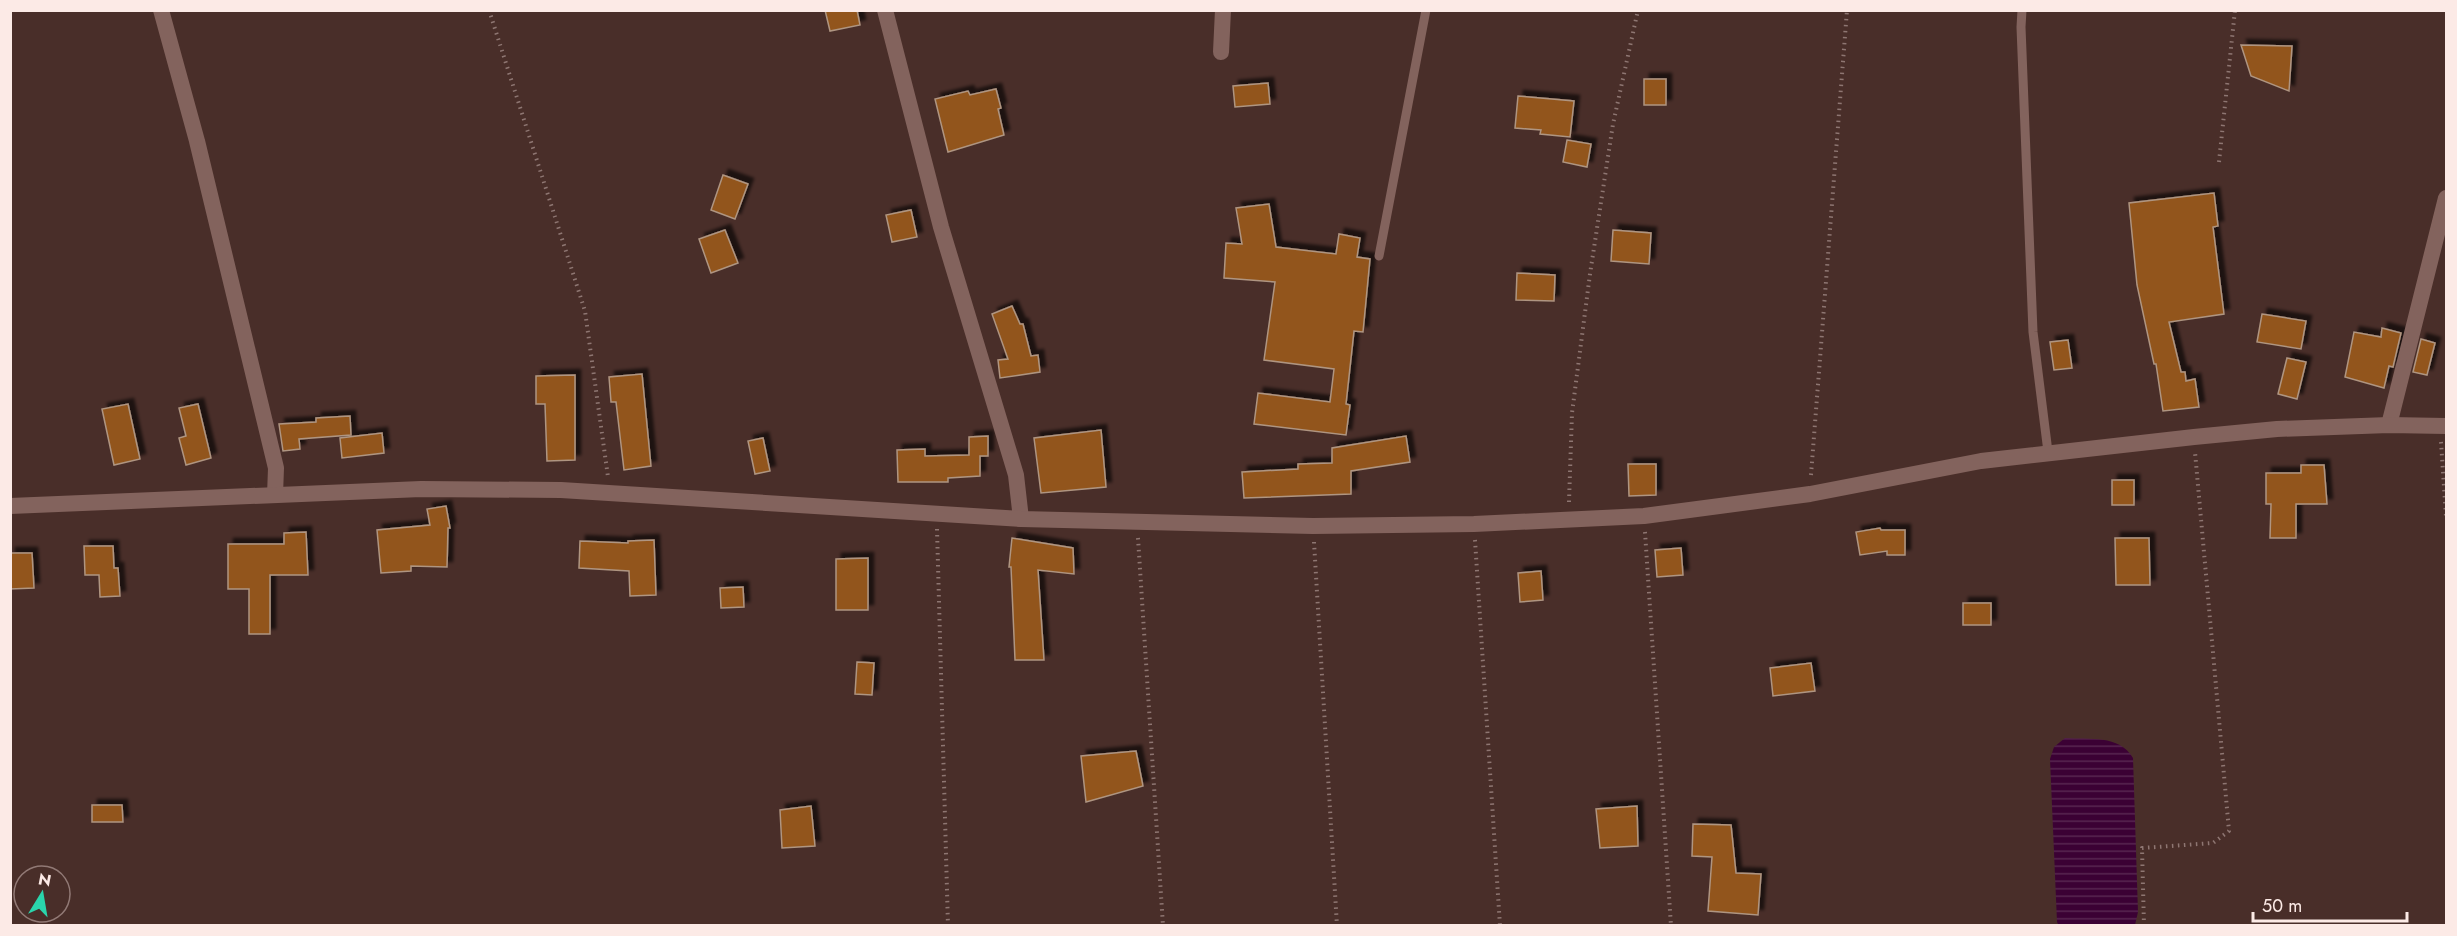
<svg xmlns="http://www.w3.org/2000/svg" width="2457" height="936" font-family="Jost,sans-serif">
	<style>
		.water { fill: url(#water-rules) }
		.building { fill: #92551b; stroke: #af9581; stroke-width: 1.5; filter: url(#shadow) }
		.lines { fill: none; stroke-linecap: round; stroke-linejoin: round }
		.path { stroke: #8e7672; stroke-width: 4; stroke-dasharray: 1.5 4.5; stroke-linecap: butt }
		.service { stroke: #83635d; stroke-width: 9 }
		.minor { stroke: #83635d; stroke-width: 16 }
		.tertiary { stroke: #83635d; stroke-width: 16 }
	</style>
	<defs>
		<pattern id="water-rules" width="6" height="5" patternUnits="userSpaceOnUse" patternTransform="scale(1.5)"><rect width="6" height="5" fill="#3b0134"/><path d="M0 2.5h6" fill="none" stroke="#582651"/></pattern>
		<filter id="shadow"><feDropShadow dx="5.5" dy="-5.5" stdDeviation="1.5" flood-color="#0009"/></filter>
	</defs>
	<rect width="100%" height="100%" fill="#492e29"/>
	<!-- water -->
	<path class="water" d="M2065 738C2089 740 2119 734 2133 758L2138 912 2135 925 2059 926 2057 922 2050 759 2054 747Z"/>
	<!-- building -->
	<g class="building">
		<polygon points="825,10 857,10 860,25 830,31"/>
		<polygon points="2241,45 2292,46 2289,91 2251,76"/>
		<rect x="1644" y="79" width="22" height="26"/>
		<polygon points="1268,83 1270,104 1235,107 1233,86"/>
		<polygon points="996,89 1001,108 998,109 1004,135 948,152 935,99 968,91 970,95"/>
		<polygon points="1518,96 1574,101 1570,137 1540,134 1541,130 1515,128"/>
		<polygon points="1567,140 1591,144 1587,167 1563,162"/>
		<polygon points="723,175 748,184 735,219 711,210"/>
		<polygon points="2214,193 2218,226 2213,227 2224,314 2169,322 2181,372 2185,372 2186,381 2195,379 2199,407 2163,411 2156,364 2154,364 2137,285 2129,203"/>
		<polygon points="1269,204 1276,247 1336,254 1339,234 1360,238 1357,257 1370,259 1363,332 1354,331 1346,404 1350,405 1346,435 1254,424 1258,393 1330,402 1334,369 1264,360 1275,282 1224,278 1226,243 1242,244 1236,208"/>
		<polygon points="911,210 917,237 892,242 886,215"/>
		<polygon points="725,230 738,263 711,273 699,239"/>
		<polygon points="1613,230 1651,233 1649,264 1611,261"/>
		<polygon points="1517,273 1555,275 1554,301 1516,300"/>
		<polygon points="1012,306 1020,324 1023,324 1031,356 1038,355 1040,372 1000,378 998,360 1008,359 992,314"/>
		<polygon points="2262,314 2306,321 2301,349 2257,342"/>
		<polygon points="2382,328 2401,333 2393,367 2389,366 2384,388 2345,377 2354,332 2381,337"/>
		<polygon points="2421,339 2435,343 2427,375 2413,372"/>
		<polygon points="2068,340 2072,368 2054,370 2050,342"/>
		<polygon points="2287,358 2306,362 2297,399 2278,394"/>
		<polygon points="642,374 651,466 624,470 616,402 611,402 609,377"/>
		<polygon points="575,375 575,460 547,461 545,404 536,404 536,376"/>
		<polygon points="128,404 140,459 114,465 102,409"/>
		<polygon points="198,404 211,458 186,465 179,438 186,436 179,408"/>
		<polygon points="350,416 351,435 299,439 300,449 283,451 279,424 316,422 316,418"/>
		<polygon points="1101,430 1106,487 1041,493 1034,438"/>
		<polygon points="382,433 384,453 342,458 340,438"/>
		<polygon points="988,436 988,456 980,456 980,476 948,478 948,482 898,482 897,450 925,449 925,456 969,455 969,437"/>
		<polygon points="1406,436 1410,462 1351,471 1351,494 1244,498 1242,472 1298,469 1298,464 1332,463 1332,448"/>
		<polygon points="763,438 770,471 755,474 748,441"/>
		<polygon points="1628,464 1656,464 1656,495 1629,496"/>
		<polygon points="2301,465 2324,465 2327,504 2296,504 2296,538 2270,538 2271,504 2266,504 2266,473 2301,473"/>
		<rect x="2112" y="480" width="22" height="25"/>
		<polygon points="446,506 450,528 448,528 447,567 411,566 411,571 381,573 377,530 430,525 427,509"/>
		<polygon points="1880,528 1881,530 1905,530 1905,555 1887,555 1887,551 1860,555 1856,532"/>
		<polygon points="306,532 308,575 270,575 270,634 249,634 249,589 228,589 228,544 284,544 284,533"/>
		<polygon points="1012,538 1073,548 1074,574 1038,570 1044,660 1015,660 1011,567 1009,567"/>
		<polygon points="2115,538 2149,538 2150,585 2116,585"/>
		<polygon points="654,540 656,595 630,596 629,571 579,568 580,541 628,543 628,541"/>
		<polygon points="84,546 113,546 114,568 118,568 120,596 100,597 99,575 85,575"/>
		<polygon points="1681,548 1683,575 1657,577 1655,550"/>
		<polygon points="10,553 32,553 34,588 10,589"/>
		<polygon points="868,558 868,610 836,610 836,559"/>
		<polygon points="1541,571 1543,600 1520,602 1518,573"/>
		<polygon points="743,587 744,607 721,608 720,588"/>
		<rect x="1963" y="603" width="28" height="22"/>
		<polygon points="857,662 874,663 872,695 855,694"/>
		<polygon points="1811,663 1815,691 1773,696 1770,668"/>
		<polygon points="1136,751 1143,786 1086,802 1081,756"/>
		<polygon points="92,805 122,805 123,822 92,822"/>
		<polygon points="811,806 815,846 782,848 780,810"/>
		<polygon points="1637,806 1638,846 1600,848 1596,809"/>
		<polygon points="1693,824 1731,825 1736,873 1761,874 1758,915 1708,911 1712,857 1692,856"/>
	</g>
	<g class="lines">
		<!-- path -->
		<g class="path">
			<polyline points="489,10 585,311 608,477"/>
			<polyline points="2219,162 2235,10"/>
			<polyline points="2441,442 2446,516"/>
			<polyline points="1811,475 1847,10"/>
			<polyline points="1569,502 1572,413 1590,274 1613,124 1638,10"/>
			<polyline points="937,529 948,926"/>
			<polyline points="1645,532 1671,926"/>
			<polyline points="1138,538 1163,926"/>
			<polyline points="1475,540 1500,926"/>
			<polyline points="1314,542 1337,926"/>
			<polyline points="2144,926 2142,848 2213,843 2229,831 2195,452"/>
		</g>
		<!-- service -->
		<g class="service">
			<polyline points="2022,10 2021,27 2033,332 2048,452"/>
			<polyline points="1379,256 1426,10"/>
		</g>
		<!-- minor -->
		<g class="minor">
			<polyline points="161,10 197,141 276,468 275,495"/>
			<polyline points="885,10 941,227 1016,475 1021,519"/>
			<polyline points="1221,52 1223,10"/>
			<polyline points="2389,425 2446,198"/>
		</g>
		<!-- tertiary -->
		<polyline class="tertiary" points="10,506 421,489 561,490 1021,519 1313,526 1474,524 1644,516 1810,494 1981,461 2194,437 2277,429 2389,425 2446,426"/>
	</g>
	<!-- border -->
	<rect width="2457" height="936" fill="none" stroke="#fceae6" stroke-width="24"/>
	<!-- north arrow -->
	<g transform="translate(42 894) rotate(11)"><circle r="28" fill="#492e29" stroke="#917975" stroke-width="1.5"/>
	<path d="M0-4.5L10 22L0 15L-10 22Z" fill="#2ad5ac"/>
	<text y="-9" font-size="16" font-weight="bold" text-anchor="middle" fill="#fceae6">N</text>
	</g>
	<!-- scale -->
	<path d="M2253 912v9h154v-9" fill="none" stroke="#fceae6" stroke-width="3"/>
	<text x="2262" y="912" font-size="18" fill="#fceae6" stroke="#492e29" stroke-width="4.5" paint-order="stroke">50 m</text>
</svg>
